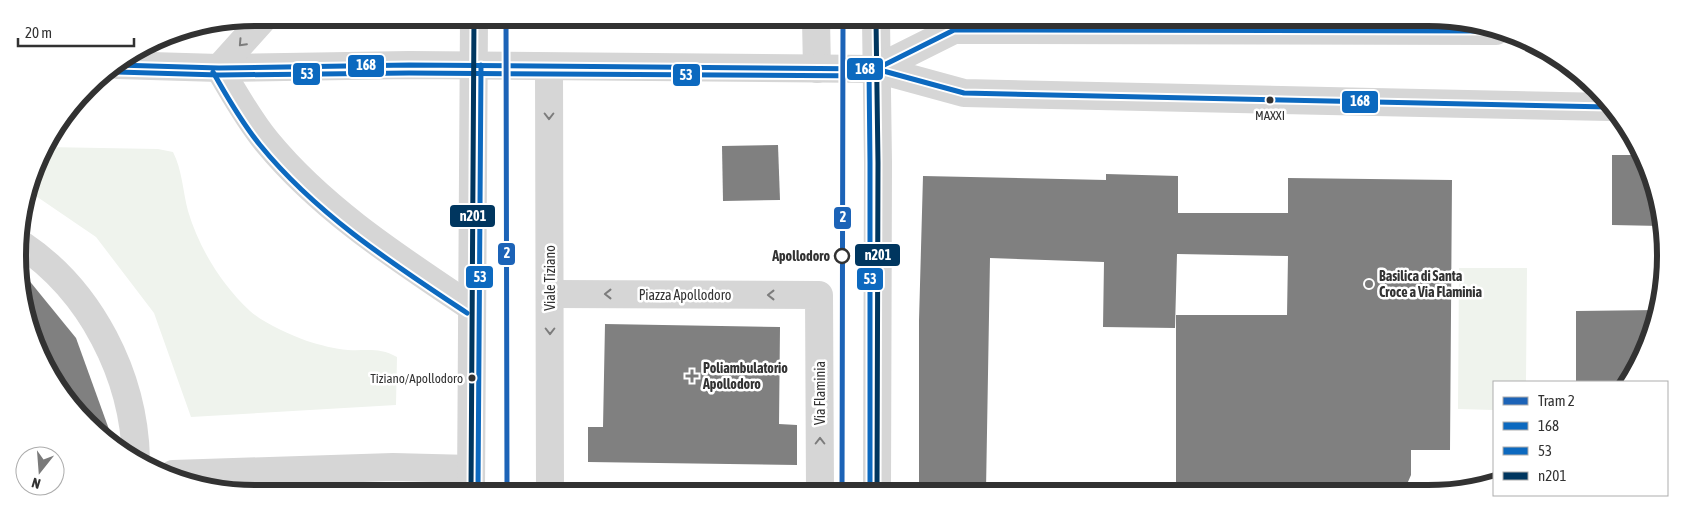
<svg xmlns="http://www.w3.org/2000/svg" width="1683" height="511" font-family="'Asap Condensed',sans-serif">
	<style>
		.green { fill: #eff3ed }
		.building { fill: #808080 }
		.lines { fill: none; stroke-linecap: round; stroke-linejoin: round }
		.minor { stroke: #d6d6d6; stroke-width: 28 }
		.bus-1-casing { stroke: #fff; stroke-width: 9 }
		.bus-2-casing { stroke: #fff; stroke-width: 9 }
		.bus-3-casing { stroke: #fff; stroke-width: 9 }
		.bus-1 { stroke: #0c69bf; stroke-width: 5 }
		.bus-2 { stroke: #0c69bf; stroke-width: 5 }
		.bus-3 { stroke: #00365f; stroke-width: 5 }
		.tram-1-casing { stroke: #fff; stroke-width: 9 }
		.tram-1 { stroke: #1c63b7; stroke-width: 5 }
		.oneway { stroke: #7c7c7c }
		.bus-dot { fill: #323232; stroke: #fff; stroke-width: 2 }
		.stop-dot { fill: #fff; stroke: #323232; stroke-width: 2.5 }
		.poi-dot { fill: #7a7a7a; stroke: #fff; stroke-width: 2 }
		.labels { text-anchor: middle; stroke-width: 5; stroke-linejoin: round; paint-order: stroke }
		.bus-label { font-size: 13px; fill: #323232; stroke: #fff }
		.stop-label { font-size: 14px; font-weight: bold; fill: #323232; stroke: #fff; text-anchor: end }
		.poi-label { font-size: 14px; font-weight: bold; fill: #323232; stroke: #fff; text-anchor: start }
		.street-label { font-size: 14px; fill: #323232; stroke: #fff }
		.rim { fill: none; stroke: #323232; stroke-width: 6 }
		.line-badge { stroke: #fff; stroke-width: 2 }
		.badge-label { font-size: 14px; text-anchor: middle; font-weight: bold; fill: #fff }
	</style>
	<rect width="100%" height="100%" fill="#fff"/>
	<!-- green -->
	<g class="green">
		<path d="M45 147 158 149 173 152C182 169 183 192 188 211 199 248 221 284 250 311 265 324 289 334 307 341 320 345 335 349 348 350 367 351 379 347 397 357L396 405 191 417 154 313 96 237 30 192 42 150Z"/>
		<polygon points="1459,268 1527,268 1526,382 1494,382 1494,410 1458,409"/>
	</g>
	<!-- building -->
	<g class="building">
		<polygon points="778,145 780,200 723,201 722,146"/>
		<polygon points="1612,155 1639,155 1661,209 1661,226 1612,225"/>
		<polygon points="1106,174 1178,176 1178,213 1288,213 1288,178 1452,180 1450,450 1411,450 1411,475 1404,491 1176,491 1176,315 1287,315 1288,256 1177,254 1175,328 1103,327 1104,262 990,258 986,490 919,490 919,321 923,176 1106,180"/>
		<polygon points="23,273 76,338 115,446 58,388 26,317"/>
		<polygon points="1658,310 1634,374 1627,382 1576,382 1576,311"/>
		<polygon points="605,324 780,327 779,424 797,425 797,465 588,462 588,427 603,427"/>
	</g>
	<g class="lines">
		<!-- minor -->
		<g class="minor">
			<polyline points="816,20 817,69"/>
			<polyline points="876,20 878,163 877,490"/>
			<polyline points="117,65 219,68 409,65 876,69 964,93 1609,107"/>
			<polyline points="549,67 550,490"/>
			<path d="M219 68C234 93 248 119 267 142 323 210 398 258 471 307"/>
			<polyline points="219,68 264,18"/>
			<polyline points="876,69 954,30 1496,31"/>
			<path d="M21 244C91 291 134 375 136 459"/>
			<polyline points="550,294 819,295 820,490"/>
			<polyline points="173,474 393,467 471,469"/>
			<polyline points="471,489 474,18"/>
		</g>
		<defs>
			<g id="bus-1">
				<polyline points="117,65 219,68 409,65 876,69 964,93 1609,107"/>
				<polyline points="855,68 876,69 954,30 1496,31"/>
			</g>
			<g id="bus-2">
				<polyline points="869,69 870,163 870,490"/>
				<polyline points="117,72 219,75 409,73 876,76"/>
				<path d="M213 72C227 97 242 123 260 145 317 215 393 264 467 313"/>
				<polyline points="478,489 481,65"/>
			</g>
			<g id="bus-3">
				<polyline points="876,20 878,163 877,490"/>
				<polyline points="471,489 474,18"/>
			</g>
		</defs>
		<!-- bus-1 casing -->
		<use href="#bus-1" class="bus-1-casing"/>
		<!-- bus-2 casing -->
		<use href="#bus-2" class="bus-2-casing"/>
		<!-- bus-3 casing -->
		<use href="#bus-3" class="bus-3-casing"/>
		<!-- bus-1 -->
		<use href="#bus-1" class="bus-1"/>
		<!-- bus-2 -->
		<use href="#bus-2" class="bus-2"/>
		<!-- bus-3 -->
		<use href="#bus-3" class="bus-3"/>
		<defs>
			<g id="tram-1">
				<polyline points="506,18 507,489"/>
				<polyline points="842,490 843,20"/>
			</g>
		</defs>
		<!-- tram-1 casing -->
		<use href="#tram-1" class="tram-1-casing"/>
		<!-- tram-1 -->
		<use href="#tram-1" class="tram-1"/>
	</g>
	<!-- one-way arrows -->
	<defs><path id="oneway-chevron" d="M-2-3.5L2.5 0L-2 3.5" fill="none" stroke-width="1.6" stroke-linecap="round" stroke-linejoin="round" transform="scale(1.25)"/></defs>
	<g class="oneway">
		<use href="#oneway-chevron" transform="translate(242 43) rotate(133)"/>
		<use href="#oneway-chevron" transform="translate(549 116) rotate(90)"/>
		<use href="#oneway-chevron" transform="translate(608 294) rotate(-180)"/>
		<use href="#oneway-chevron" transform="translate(771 295) rotate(-180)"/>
		<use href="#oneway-chevron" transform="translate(550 331) rotate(90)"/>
		<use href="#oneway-chevron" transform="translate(820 441) rotate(-90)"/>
	</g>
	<!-- markers -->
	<g class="bus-dot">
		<circle cx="1270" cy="100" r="4.5"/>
		<circle cx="472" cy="378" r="4.5"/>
	</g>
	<circle class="stop-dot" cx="842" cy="256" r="7"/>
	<g class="poi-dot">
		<circle cx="1369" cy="284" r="5"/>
		<path d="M689.5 368.5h5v5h5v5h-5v5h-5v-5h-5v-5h5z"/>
	</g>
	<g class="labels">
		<!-- bus labels -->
		<g class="bus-label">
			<text x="1270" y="120">MAXXI</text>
			<text x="463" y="383" text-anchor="end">Tiziano/Apollodoro</text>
		</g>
		<!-- stop labels -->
		<g class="stop-label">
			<text x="830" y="261">Apollodoro</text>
		</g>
		<!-- poi labels -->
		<g class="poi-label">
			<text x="1379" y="281">Basilica di Santa<tspan x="1379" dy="16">Croce a Via Flaminia</tspan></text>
			<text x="703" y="373">Poliambulatorio<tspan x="703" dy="16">Apollodoro</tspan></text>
		</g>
		<!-- street labels -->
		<g class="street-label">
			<text transform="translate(550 278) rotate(-90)" y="5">Viale Tiziano</text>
			<text x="685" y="300">Piazza Apollodoro</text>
			<text transform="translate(820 393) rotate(-90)" y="5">Via Flaminia</text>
		</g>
	</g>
	<!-- crop -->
	<path d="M0 0H1683V511H0ZM255 26H1428A229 229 0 0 1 1657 255V256A229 229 0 0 1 1428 485H255A229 229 0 0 1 26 256V255A229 229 0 0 1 255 26Z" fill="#fff" fill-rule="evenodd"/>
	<path class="rim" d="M255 26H1428A229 229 0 0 1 1657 255V256A229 229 0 0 1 1428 485H255A229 229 0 0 1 26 256V255A229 229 0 0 1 255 26Z"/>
	<g class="line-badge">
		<rect x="347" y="54" width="38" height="24" rx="5" fill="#0c69bf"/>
		<rect x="846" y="57" width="38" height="24" rx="5" fill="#0c69bf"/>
		<rect x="292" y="62" width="29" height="24" rx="5" fill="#0c69bf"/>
		<rect x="672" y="63" width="29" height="24" rx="5" fill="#0c69bf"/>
		<rect x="1341" y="90" width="38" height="24" rx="5" fill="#0c69bf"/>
		<rect x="449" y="204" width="47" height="24" rx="5" fill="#00365f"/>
		<rect x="833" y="206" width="19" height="24" rx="5" fill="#1c63b7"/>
		<rect x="497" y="242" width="19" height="24" rx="5" fill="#1c63b7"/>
		<rect x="854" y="243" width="47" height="24" rx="5" fill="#00365f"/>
		<rect x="465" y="265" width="29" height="24" rx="5" fill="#0c69bf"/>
		<rect x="856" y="267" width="28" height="24" rx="5" fill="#0c69bf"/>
	</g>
	<g class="badge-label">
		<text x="366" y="70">168</text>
		<text x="865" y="74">168</text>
		<text x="307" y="79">53</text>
		<text x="686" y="80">53</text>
		<text x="1360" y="106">168</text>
		<text x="473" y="221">n201</text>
		<text x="843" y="222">2</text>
		<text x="507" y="258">2</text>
		<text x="878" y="260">n201</text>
		<text x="480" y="282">53</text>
		<text x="870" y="284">53</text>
	</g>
	<!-- legend -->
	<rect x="1493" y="381" width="175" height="115" fill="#ffffff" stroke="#adadad"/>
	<rect x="1503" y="397" width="25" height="8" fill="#1c63b7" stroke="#adadad"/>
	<text x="1538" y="406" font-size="15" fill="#323232">Tram 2</text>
	<rect x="1503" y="422" width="25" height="8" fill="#0c69bf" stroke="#adadad"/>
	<text x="1538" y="431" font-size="15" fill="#323232">168</text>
	<rect x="1503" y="447" width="25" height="8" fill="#0c69bf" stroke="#adadad"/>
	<text x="1538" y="456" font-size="15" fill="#323232">53</text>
	<rect x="1503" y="472" width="25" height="8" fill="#00365f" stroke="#adadad"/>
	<text x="1538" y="481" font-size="15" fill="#323232">n201</text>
	<!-- north arrow -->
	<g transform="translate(40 471) rotate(197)"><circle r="24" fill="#ffffff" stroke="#adadad"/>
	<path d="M0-4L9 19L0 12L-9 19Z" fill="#7a7a7a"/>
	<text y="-8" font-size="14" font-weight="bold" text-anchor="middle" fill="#323232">N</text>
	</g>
	<!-- scale -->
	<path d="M18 38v8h116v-8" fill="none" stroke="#323232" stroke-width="2.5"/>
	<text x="25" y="38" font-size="15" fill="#323232" stroke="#ffffff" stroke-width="4" paint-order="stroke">20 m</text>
</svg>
